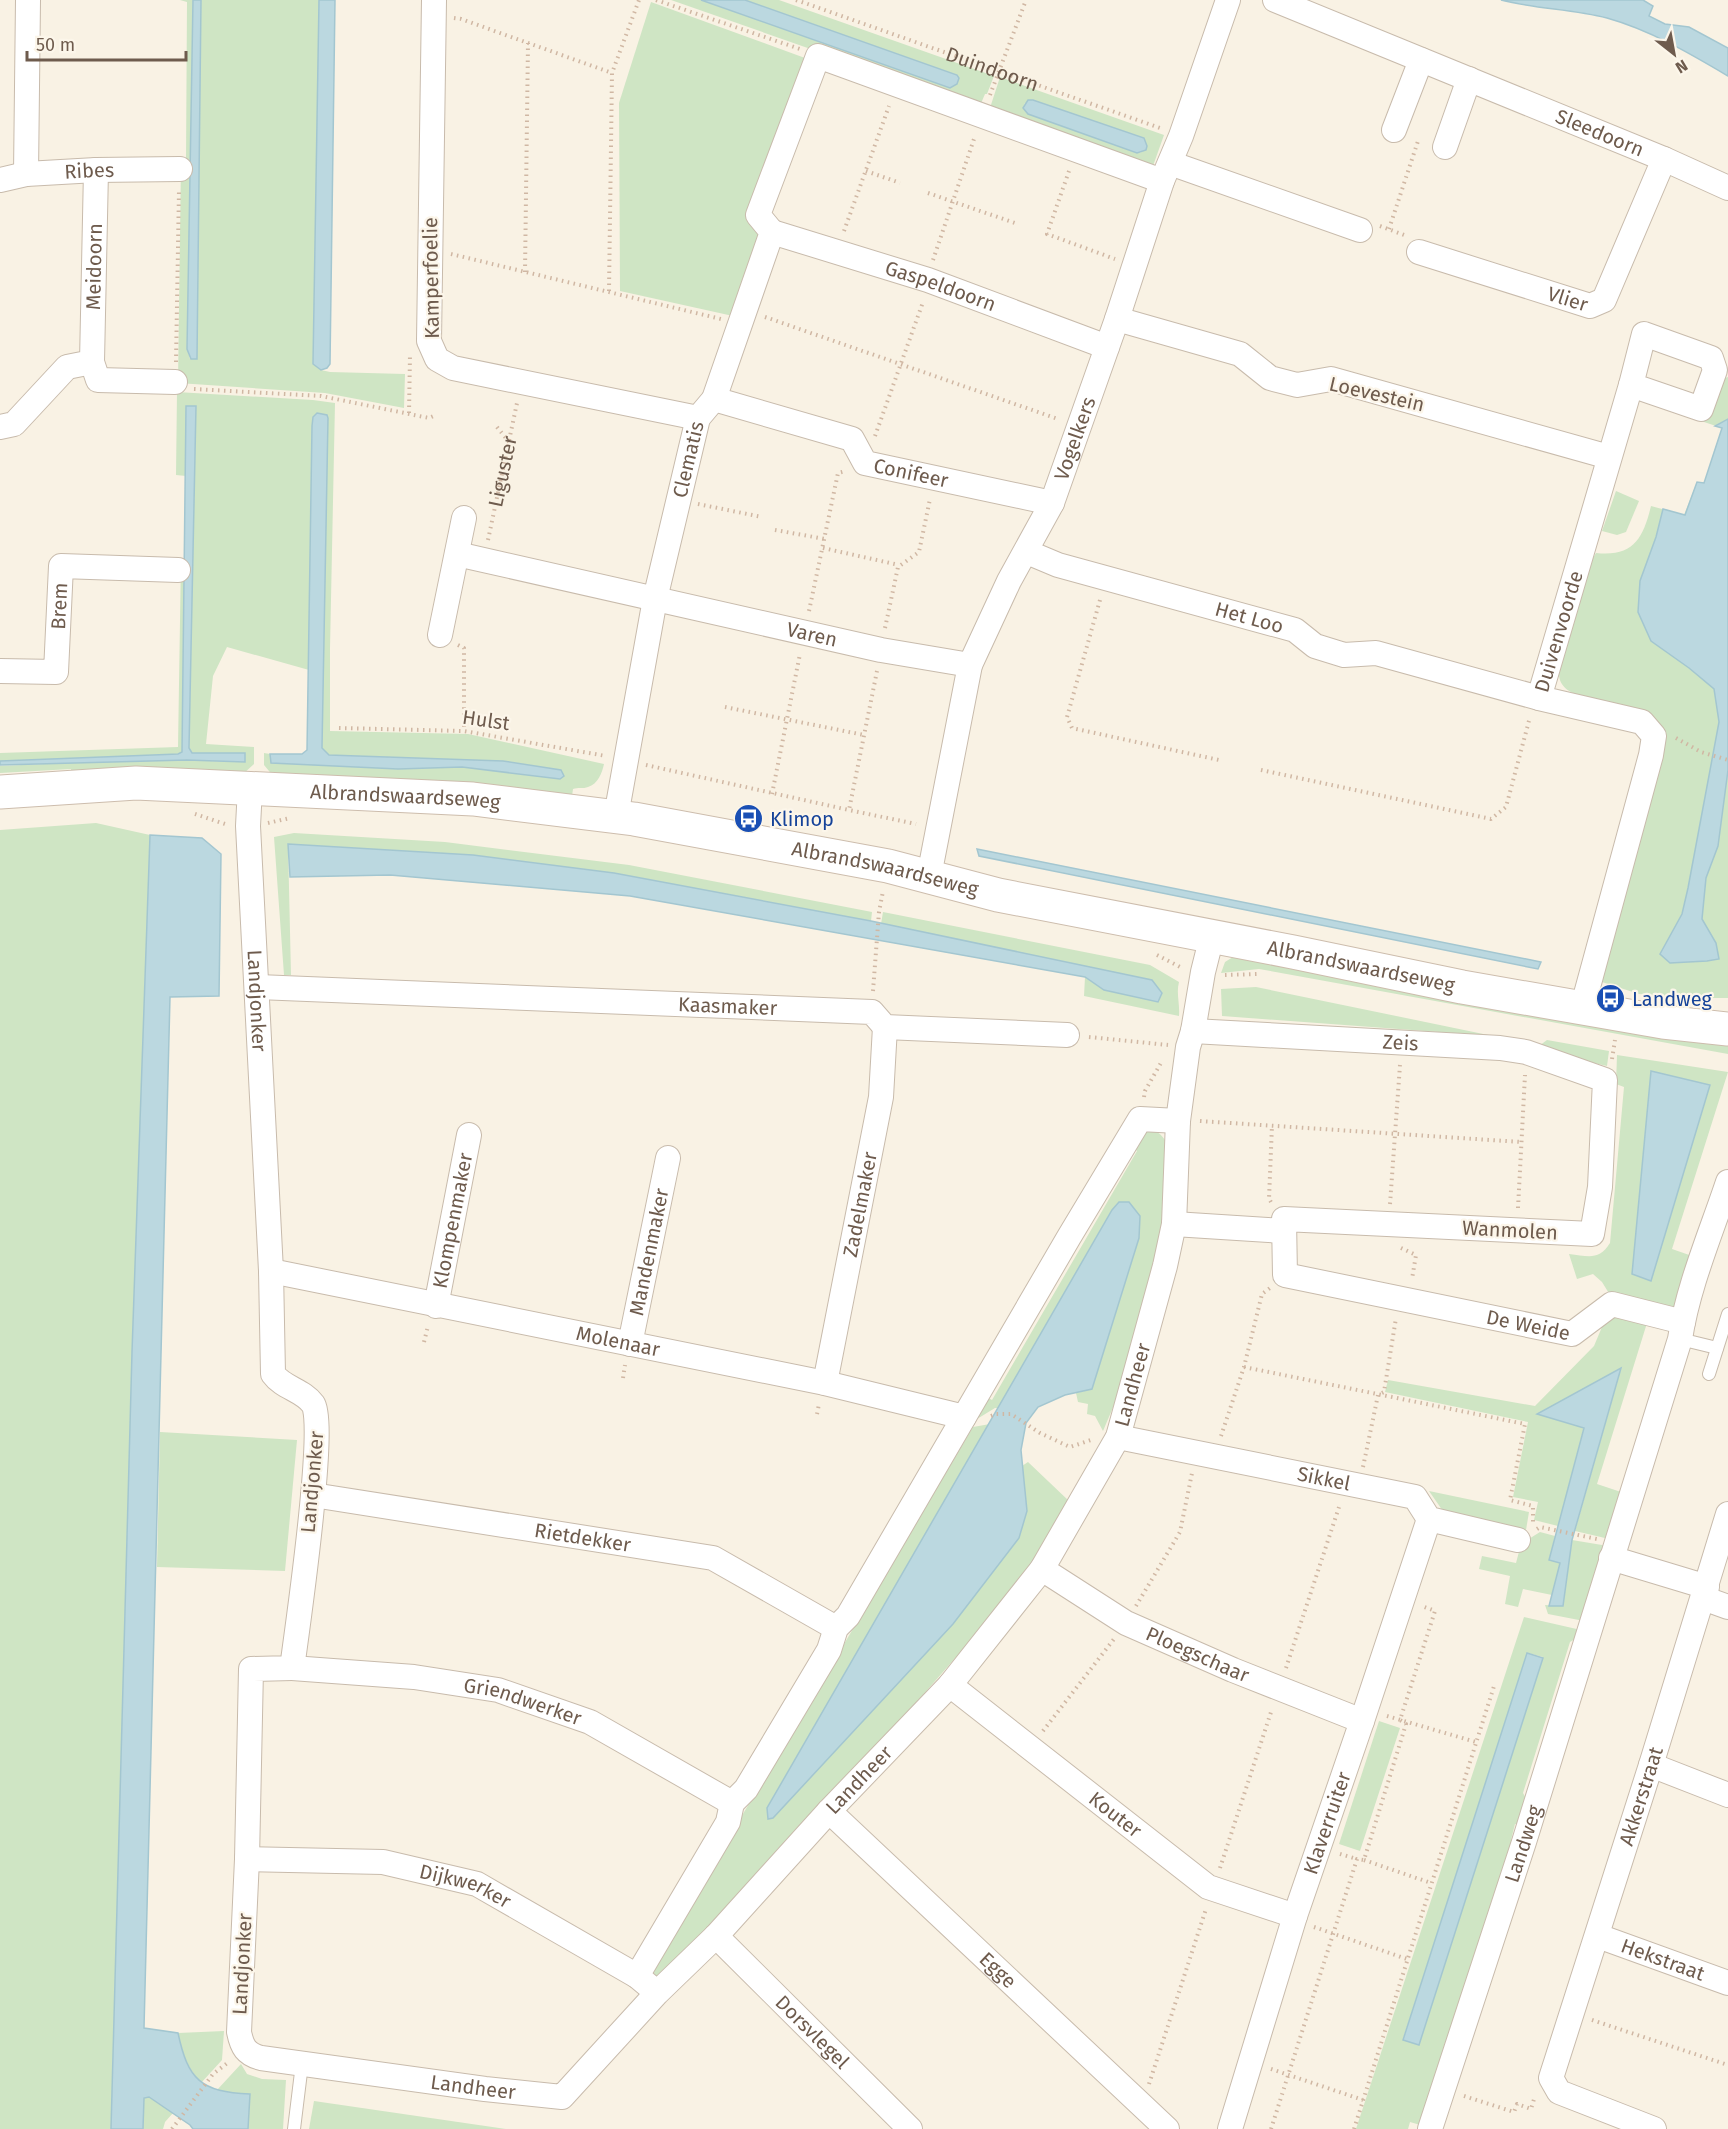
<svg xmlns="http://www.w3.org/2000/svg" width="1728" height="2129" font-family="'Fira Sans',sans-serif">
	<style>
		.green { fill: #cfe5c4; fill-rule: evenodd }
		.water { fill: #bbd8e0; stroke: #a3c6d0; stroke-width: 1.5 }
		.lines { fill: none; stroke-linecap: round; stroke-linejoin: round }
		.lane-casing { stroke: #c8bbac; stroke-width: 14 }
		.street-casing { stroke: #c8bbac; stroke-width: 26 }
		.secondary-casing { stroke: #cdbdad; stroke-width: 35 }
		.path { stroke: #d0b7a3; stroke-width: 4; stroke-dasharray: 1.5 4.5; stroke-linecap: butt }
		.lane { stroke: #fff; stroke-width: 12 }
		.street { stroke: #fff; stroke-width: 24 }
		.secondary { stroke: #fff; stroke-width: 33 }
		.labels { text-anchor: middle; stroke-width: 4.5; stroke-linejoin: round; paint-order: stroke }
		.street-label { font-size: 20px; fill: #6e5b4d; stroke: #fcf6ea }
		.transit-label { font-size: 20px; fill: #164399; stroke: #fcf6ea; text-anchor: start }
	</style>
	<rect width="100%" height="100%" fill="#f9f2e4"/>
	<!-- green -->
	<g class="green">
		<polygon points="180,0 193,0 187,348 190,359 197,358 201,0 319,0 313,364 321,370 330,372 405,374 404,408 325,393 178,383 181,161 186,160 187,2"/>
		<polygon points="671,0 701,0 959,78 957,75 745,0 779,0 994,76 987,94 985,94 979,108"/>
		<polygon points="651,2 805,58 762,239 733,316 620,291 619,103"/>
		<path d="M1000 77 1164 135 1153 166 989 111ZM1025 103 1144 138 1147 146 1142 152 1137 153 1028 114 1023 108Z"/>
		<path d="M1728 377V998H1677L1639 994 1599 981 1662 739C1652 730 1640 713 1628 708 1608 700 1558 701 1559 673L1587 568 1596 553C1633 557 1643 539 1651 506L1684 515 1697 482 1704 484 1722 428 1698 420 1722 379Z"/>
		<path d="M177 392 313 400 335 403 330 649V731L468 734 604 764C602 773 598 784 588 787 583 789 578 787 573 789L572 796 274 777 264 765V753L270 754 271 763 398 769 462 767 560 779 561 770 503 761 329 755 322 748 327 415 312 426 309 670 227 647 213 676 206 744 254 747V764L242 775H71V769L0 773V766C82 762 164 759 245 762L191 753 189 748 196 407 186 406V476L176 475Z"/>
		<polygon points="1616,491 1639,501 1626,532 1617,535 1602,531"/>
		<polygon points="181,558 185,558 182,752 178,754 0,761 0,753 178,747"/>
		<polygon points="96,823 150,835 132,1352 111,2129 0,2129 0,830"/>
		<polygon points="294,833 445,842 629,865 872,912 871,921 614,873 473,855 288,844 291,975 284,975 274,837"/>
		<path d="M883 912 1150 965 1179 982C1176 993 1180 1004 1179 1016L1084 996 1085 977 1104 990 1162 993 881 924Z"/>
		<polygon points="1233,957 1728,1042 1728,1054 1259,969 1221,973 1225,962"/>
		<polygon points="1256,987 1493,1036 1222,1016 1221,989"/>
		<polygon points="1547,1040 1609,1051 1607,1066 1538,1050 1539,1046"/>
		<path d="M1617 1055 1728 1072 1672 1249 1695 1257 1677 1311 1610 1295 1602 1282 1593 1274 1577 1279 1569 1254C1588 1256 1599 1261 1610 1243L1624 1087 1616 1084ZM1651 1072 1710 1085 1632 1274Z"/>
		<path d="M1145 1130C1159 1129 1163 1136 1169 1147L1165 1233 1125 1379 1103 1431 1095 1416 1087 1414 1088 1404 1078 1402 1076 1393 1092 1389 1139 1238 1140 1216 1119 1202 1112 1210 999 1408H995L977 1419 971 1417 985 1396 992 1400 1137 1151 1132 1146Z"/>
		<polygon points="1607,1315 1647,1323 1597,1484 1624,1493 1616,1523 1610,1523 1605,1538 1575,1531 1621,1368 1538,1414 1584,1427 1558,1526 1534,1520 1538,1502 1513,1497 1528,1422 1385,1392 1388,1380 1535,1406 1594,1346"/>
		<polygon points="990,1424 767,1808 1027,1511 1022,1466 1028,1462 1069,1501 1026,1572 998,1609 908,1712 704,1935 655,1981 649,1974 655,1962 973,1427"/>
		<polygon points="160,1432 297,1440 285,1571 157,1567"/>
		<polygon points="1429,1491 1529,1512 1526,1530 1445,1514"/>
		<polygon points="1540,1532 1555,1536 1549,1560 1561,1562 1552,1595 1523,1589 1518,1607 1505,1604 1510,1576 1479,1569 1482,1556 1516,1563 1521,1544"/>
		<polygon points="1572,1540 1608,1546 1584,1621 1548,1614 1545,1605 1563,1606"/>
		<path d="M1524 1617 1581 1630 1580 1636 1570 1642 1523 1793 1528 1802 1521 1825 1515 1824 1511 1840 1515 1841 1424 2126 1410 2122 1408 2129H1356ZM1528 1653 1543 1657 1419 2045 1403 2039Z"/>
		<polygon points="1379,1721 1400,1728 1360,1851 1339,1844"/>
		<path d="M224 2031 222 2060 201 2083C187 2067 182 2053 178 2033Z"/>
		<polygon points="241,2064 247,2074 262,2079 286,2080 283,2129 248,2129 250,2095 225,2093 217,2090"/>
		<polygon points="144,2097 149,2097 173,2113 165,2122 163,2129 143,2129"/>
		<polygon points="314,2101 506,2129 309,2129"/>
	</g>
	<!-- water -->
	<g class="water">
		<polygon points="193,0 201,0 197,359 191,359 187,349"/>
		<polygon points="319,0 335,0 330,364 327,368 321,370 313,364"/>
		<polygon points="701,0 745,0 957,75 959,78 957,84 950,88"/>
		<path d="M1501 0H1643L1653 6 1649 16 1665 24 1689 27 1728 48V76C1689 53 1650 30 1607 18 1572 9 1536 9 1501 0Z"/>
		<polygon points="1028,100 1033,100 1144,138 1147,146 1146,150 1137,153 1028,114 1023,108"/>
		<polygon points="186,406 196,406 189,748 192,753 245,753 245,762 187,760 0,765 0,761 178,754 182,752"/>
		<polygon points="317,413 327,415 328,418 322,748 329,755 503,761 561,770 564,776 560,779 462,767 398,769 271,763 270,754 302,754 307,750 312,426 313,417"/>
		<polygon points="1728,419 1728,770 1718,846 1706,878 1702,919 1716,943 1719,959 1707,961 1670,963 1660,954 1682,914 1688,888 1719,722 1714,689 1689,668 1651,641 1638,612 1640,581 1656,537 1663,509 1685,515 1697,482 1704,483 1722,428 1715,426"/>
		<path d="M150 835 202 838 221 854 219 996 170 997 144 2028 178 2033C188 2080 201 2092 250 2094L248 2129H193L190 2125 149 2097 144 2098 143 2129H111L132 1352Z"/>
		<polygon points="288,844 473,855 614,873 871,921 1152,980 1162,993 1158,1002 1104,990 1085,977 630,896 390,875 290,877"/>
		<polygon points="977,849 1541,962 1538,969 979,856"/>
		<polygon points="1651,1071 1710,1085 1651,1281 1632,1274"/>
		<polygon points="1119,1202 1129,1202 1140,1216 1139,1238 1092,1389 1065,1395 1038,1407 1026,1423 1021,1450 1027,1511 1019,1538 953,1624 773,1818 768,1819 767,1808 1112,1210"/>
		<polygon points="1621,1368 1572,1540 1563,1606 1549,1606 1560,1563 1549,1560 1584,1428 1537,1414"/>
		<polygon points="1527,1653 1543,1658 1419,2045 1403,2040"/>
	</g>
	<g class="lines">
		<defs>
			<g id="lane">
				<polyline points="1680,1339 1717,1348"/>
				<polyline points="1709,1374 1728,1314"/>
				<polyline points="294,2129 302,2064"/>
			</g>
			<g id="street">
				<polyline points="434,0 429,341 437,359 453,368 698,418"/>
				<path id="s3" d="M1275 0 1664 159 1728 188"/>
				<polyline points="1394,130 1421,60"/>
				<polyline points="1445,147 1469,79"/>
				<polyline points="1170,163 1360,230"/>
				<polyline points="26,174 28,0"/>
				<path id="s4" d="M0 180 26 174 96 170 180 169"/>
				<path id="s5" d="M772 232 928 280 1107 347"/>
				<path id="s6" d="M1419 252 1590 306 1604 300 1664 159"/>
				<polyline points="1117,319 1240,354 1270,378 1297,385 1331,379 1609,457"/>
				<polygon points="1644,334 1711,358 1715,370 1701,409 1631,385"/>
				<polyline points="92,362 98,380 175,382"/>
				<path id="s7" d="M714 399 852 439 865 463 1052 503"/>
				<path id="s8" d="M0 427 14 424 67 367 92 362 96 170"/>
				<path id="s9" d="M1027 552 1058 565 1295 630 1315 646 1344 655 1376 653 1539 698"/>
				<path id="s10" d="M457 554 881 650 970 665"/>
				<polyline points="440,635 464,518"/>
				<path id="s11" d="M0 671 56 672 61 566 178 570"/>
				<path id="s12" d="M250 788 248 826 271 1271 273 1374C283 1388 303 1390 313 1404 327 1423 297 1631 292 1668L251 1669 247 1859 239 2032C242 2047 246 2054 261 2058L485 2089 562 2097 657 1993 716 1936 829 1811 950 1685 1042 1569 1118 1437 1165 1266 1174 1224 1178 1121 1188 1047 1193 1031 1203 972 1212 936"/>
				<path id="s13" d="M616 816 655 599 698 418 714 399 772 232 758 215 818 56 1162 181"/>
				<path id="s14" d="M929 876 970 665 1009 581 1052 503 1117 319 1162 181 1181 136 1228 0"/>
				<path id="s15" d="M258 987 872 1012 885 1027 1067 1035"/>
				<path id="s16" d="M1582 1009 1651 755 1654 736 1642 722 1539 698 1631 385"/>
				<path id="s17" d="M1193 1031 1500 1048 1526 1052 1605 1080 1600 1187 1592 1234 1284 1219 1285 1275 1572 1334 1612 1304 1683 1322"/>
				<polyline points="1174,1224 1284,1231"/>
				<path id="s18" d="M271 1271 825 1383 964 1417"/>
				<path id="s19" d="M436 1306 469 1135"/>
				<path id="s20" d="M630 1344 668 1158"/>
				<path id="s21" d="M825 1383 881 1097 885 1027"/>
				<path id="s22" d="M1118 1437 1415 1497 1429 1519 1518 1540"/>
				<path id="s23" d="M313 1495 713 1558 836 1628"/>
				<polyline points="1611,1558 1707,1587"/>
				<path id="s24" d="M1042 1569 1126 1623 1233 1670 1362 1721"/>
				<polyline points="1703,1598 1728,1607"/>
				<path id="s25" d="M292 1668 414 1677 498 1690 590 1722 732 1803"/>
				<path id="s26" d="M950 1685 1208 1887 1295 1916"/>
				<polyline points="1651,1765 1728,1795"/>
				<path id="s27" d="M829 1811 1167 2129"/>
				<path id="s28" d="M247 1859 383 1862 477 1884 637 1976 649 1986"/>
				<path id="s29" d="M716 1936 910 2129"/>
				<path id="s30" d="M1598 1936 1728 1983"/>
				<polyline points="637,1976 728,1822 732,1803 746,1789 829,1650 836,1628 848,1616 1069,1237 1140,1119 1178,1121"/>
				<path id="s31" d="M1230 2129 1295 1916 1362 1721 1429 1519"/>
				<path id="s32" d="M1430 2129 1524 1842 1680 1339C1688 1286 1711 1233 1728 1182"/>
				<path id="s33" d="M1654 2129 1559 2092 1551 2078 1651 1765 1728 1514"/>
			</g>
			<g id="secondary">
				<path id="s34" d="M0 792 136 783 473 799 634 819 888 866 998 895 1293 952 1462 987 1663 1022 1728 1029"/>
			</g>
		</defs>
		<!-- lane casing -->
		<use href="#lane" class="lane-casing"/>
		<!-- street casing -->
		<use href="#street" class="street-casing"/>
		<!-- secondary casing -->
		<use href="#secondary" class="secondary-casing"/>
		<!-- path -->
		<g class="path">
			<polyline points="656,0 800,49"/>
			<path id="s1" d="M796 0 1160 128"/>
			<polyline points="454,18 461,19 612,73"/>
			<polyline points="990,95 1026,0"/>
			<polyline points="866,171 900,183"/>
			<polyline points="1069,171 1047,234 1115,259"/>
			<polyline points="928,193 1015,223"/>
			<polyline points="1380,226 1407,236"/>
			<polyline points="1389,229 1419,138"/>
			<polyline points="844,231 889,106"/>
			<polyline points="451,254 721,319"/>
			<polyline points="933,260 975,136"/>
			<polyline points="525,272 528,43"/>
			<polyline points="609,291 612,73 639,0"/>
			<polyline points="765,317 1058,419"/>
			<polyline points="176,362 179,190"/>
			<polyline points="194,389 321,396 429,418 436,415"/>
			<polyline points="409,413 410,355"/>
			<polyline points="497,427 509,442"/>
			<polyline points="875,436 923,302"/>
			<polyline points="698,504 762,517"/>
			<polyline points="775,530 825,539"/>
			<path id="s2" d="M488 540 517 403"/>
			<polyline points="823,548 899,565"/>
			<polyline points="1100,600 1067,717 1072,728 1219,760"/>
			<polyline points="809,611 838,473 846,471"/>
			<polyline points="885,628 898,567 919,552 930,499"/>
			<polyline points="458,645 464,648 464,731"/>
			<polyline points="877,671 849,810 916,824"/>
			<polyline points="725,707 864,735"/>
			<polyline points="339,728 464,731 606,756"/>
			<polyline points="1676,738 1701,752 1728,760"/>
			<polyline points="646,765 849,810"/>
			<polyline points="1261,770 1491,819 1506,807 1530,717"/>
			<polyline points="772,794 800,654"/>
			<polyline points="195,814 228,825"/>
			<polyline points="268,823 290,818"/>
			<polyline points="1157,955 1182,968"/>
			<polyline points="1225,975 1257,974"/>
			<polyline points="873,991 879,912 883,891"/>
			<polyline points="1089,1037 1168,1045"/>
			<polyline points="1612,1059 1615,1040"/>
			<polyline points="1144,1097 1145,1091 1162,1061"/>
			<polyline points="1200,1121 1521,1142"/>
			<polyline points="1271,1202 1269,1199 1272,1125"/>
			<polyline points="1390,1204 1400,1065"/>
			<polyline points="1518,1208 1525,1075"/>
			<polyline points="1401,1248 1416,1255 1412,1279"/>
			<polyline points="424,1342 428,1326"/>
			<polyline points="1244,1367 1525,1424 1510,1500 1533,1506 1533,1525"/>
			<polyline points="623,1378 625,1365"/>
			<polyline points="817,1414 819,1404"/>
			<polyline points="991,1416 996,1414 1011,1414 1040,1433 1070,1447 1091,1440"/>
			<polyline points="1221,1436 1244,1367 1262,1294 1270,1288"/>
			<polyline points="1363,1467 1378,1395 1384,1392 1396,1318"/>
			<polyline points="1537,1529 1540,1527 1597,1539"/>
			<polyline points="1136,1606 1180,1532 1192,1473"/>
			<polyline points="1286,1668 1340,1504"/>
			<polyline points="1387,1716 1476,1742"/>
			<polyline points="1043,1731 1114,1639"/>
			<polyline points="1340,1854 1357,1859"/>
			<polyline points="1364,1860 1431,1883"/>
			<polyline points="1220,1868 1272,1709"/>
			<polyline points="1314,1927 1407,1959"/>
			<polyline points="1592,2020 1728,2065"/>
			<polyline points="1271,2069 1363,2100"/>
			<polyline points="1149,2084 1206,1909"/>
			<polyline points="1464,2096 1514,2112 1517,2104 1531,2109 1535,2096"/>
			<polyline points="172,2129 213,2074 230,2061"/>
			<polyline points="1271,2129 1357,1859 1364,1860 1406,1724 1400,1720 1435,1611 1422,1606"/>
			<polyline points="1354,2129 1495,1683"/>
		</g>
		<!-- lane -->
		<use href="#lane" class="lane"/>
		<!-- street -->
		<use href="#street" class="street"/>
		<!-- secondary -->
		<use href="#secondary" class="secondary"/>
	</g>
	<!-- icons -->
	<defs>
		<symbol id="bus-disc" viewBox="-11 -11 22 22"><circle r="9.5" fill="#1a4fb4" stroke="#fcf6ea"/><path d="M-5-6H5V4H4V6H2V4H-2V6H-4V4H-5ZM-3.5-4V0h7V-4ZM-3.5 1.2v1.5H-2V1.2ZM2 1.2v1.5H3.5V1.2Z" fill="#fff"/></symbol>
	</defs>
	<g fill-rule="evenodd">
		<use href="#bus-disc" x="732" y="802" width="33" height="33"/>
		<use href="#bus-disc" x="1594" y="982" width="33" height="33"/>
	</g>
	<g class="labels">
		<!-- street labels -->
		<g class="street-label">
			<text dy="7" stroke="none"><textPath href="#s1" startOffset="208">Duindoorn</textPath></text>
			<text dy="7" stroke="none"><textPath href="#s3" startOffset="351">Sleedoorn</textPath></text>
			<text dy="7" stroke="none"><textPath href="#s4" startOffset="90">Ribes</textPath></text>
			<text dy="7" stroke="none"><textPath href="#s8" startOffset="213">Meidoorn</textPath></text>
			<text transform="translate(431 278) rotate(-91)" y="7">Kamperfoelie</text>
			<text dy="7" stroke="none"><textPath href="#s5" startOffset="177">Gaspeldoorn</textPath></text>
			<text dy="7" stroke="none"><textPath href="#s6" startOffset="156">Vlier</textPath></text>
			<text transform="translate(1377 394) rotate(13)" y="7">Loevestein</text>
			<text dy="7" stroke="none"><textPath href="#s14" startOffset="465">Vogelkers</textPath></text>
			<text dy="7" stroke="none"><textPath href="#s13" startOffset="364">Clematis</textPath></text>
			<text dy="7" stroke="none"><textPath href="#s2" startOffset="70">Liguster</textPath></text>
			<text dy="7" stroke="none"><textPath href="#s7" startOffset="218">Conifeer</textPath></text>
			<text dy="7" stroke="none"><textPath href="#s11" startOffset="122">Brem</textPath></text>
			<text dy="7" stroke="none"><textPath href="#s9" startOffset="232">Het Loo</textPath></text>
			<text dy="7" stroke="none"><textPath href="#s16" startOffset="476">Duivenvoorde</textPath></text>
			<text dy="7" stroke="none"><textPath href="#s10" startOffset="364">Varen</textPath></text>
			<text transform="translate(486 720) rotate(8)" y="7">Hulst</text>
			<text dy="7" stroke="none"><textPath href="#s34" startOffset="406">Albrandswaardseweg</textPath></text>
			<text dy="7" stroke="none"><textPath href="#s34" startOffset="892">Albrandswaardseweg</textPath></text>
			<text dy="7" stroke="none"><textPath href="#s34" startOffset="1378">Albrandswaardseweg</textPath></text>
			<text dy="7" stroke="none"><textPath href="#s12" startOffset="213">Landjonker</textPath></text>
			<text dy="7" stroke="none"><textPath href="#s15" startOffset="470">Kaasmaker</textPath></text>
			<text dy="7" stroke="none"><textPath href="#s17" startOffset="208">Zeis</textPath></text>
			<text dy="7" stroke="none"><textPath href="#s21" startOffset="182">Zadelmaker</textPath></text>
			<text dy="7" stroke="none"><textPath href="#s19" startOffset="87">Klompenmaker</textPath></text>
			<text transform="translate(1510 1230) rotate(3)" y="7">Wanmolen</text>
			<text dy="7" stroke="none"><textPath href="#s20" startOffset="94">Mandenmaker</textPath></text>
			<text dy="7" stroke="none"><textPath href="#s17" startOffset="1185">De Weide</textPath></text>
			<text dy="7" stroke="none"><textPath href="#s18" startOffset="354">Molenaar</textPath></text>
			<text dy="7" stroke="none"><textPath href="#s12" startOffset="2568">Landheer</textPath></text>
			<text dy="7" stroke="none"><textPath href="#s22" startOffset="210">Sikkel</textPath></text>
			<text transform="translate(312 1482) rotate(-85)" y="7">Landjonker</text>
			<text dy="7" stroke="none"><textPath href="#s23" startOffset="273">Rietdekker</textPath></text>
			<text dy="7" stroke="none"><textPath href="#s24" startOffset="178">Ploegschaar</textPath></text>
			<text dy="7" stroke="none"><textPath href="#s25" startOffset="234">Griendwerker</textPath></text>
			<text dy="7" stroke="none"><textPath href="#s12" startOffset="2082">Landheer</textPath></text>
			<text dy="7" stroke="none"><textPath href="#s33" startOffset="414">Akkerstraat</textPath></text>
			<text dy="7" stroke="none"><textPath href="#s26" startOffset="210">Kouter</textPath></text>
			<text dy="7" stroke="none"><textPath href="#s31" startOffset="321">Klaverruiter</textPath></text>
			<text dy="7" stroke="none"><textPath href="#s32" startOffset="300">Landweg</textPath></text>
			<text dy="7" stroke="none"><textPath href="#s28" startOffset="222">Dijkwerker</textPath></text>
			<text dy="7" stroke="none"><textPath href="#s30" startOffset="69">Hekstraat</textPath></text>
			<text transform="translate(242 1964) rotate(-87)" y="7">Landjonker</text>
			<text dy="7" stroke="none"><textPath href="#s27" startOffset="232">Egge</textPath></text>
			<text dy="7" stroke="none"><textPath href="#s29" startOffset="136">Dorsvlegel</textPath></text>
			<text dy="7" stroke="none"><textPath href="#s12" startOffset="1558">Landheer</textPath></text>
		</g>
		<!-- transit labels -->
		<g class="transit-label">
			<text x="770" y="826">Klimop</text>
			<text x="1632" y="1006">Landweg</text>
		</g>
	</g>
	<!-- north arrow -->
	<g transform="translate(1674 54) rotate(149)" stroke="#fcf6ea" stroke-width="4.5" paint-order="stroke">
	<path d="M0-4.5L10 22L0 15L-10 22Z" fill="#6e5b4d"/>
	<text y="-9" font-size="16" font-weight="bold" text-anchor="middle" fill="#6e5b4d">N</text>
	</g>
	<!-- scale -->
	<path d="M27 51v9h159v-9" fill="none" stroke="#6e5b4d" stroke-width="3"/>
	<text x="36" y="51" font-size="18" fill="#6e5b4d" stroke="#fcf6ea" stroke-width="4.5" paint-order="stroke">50 m</text>
</svg>
